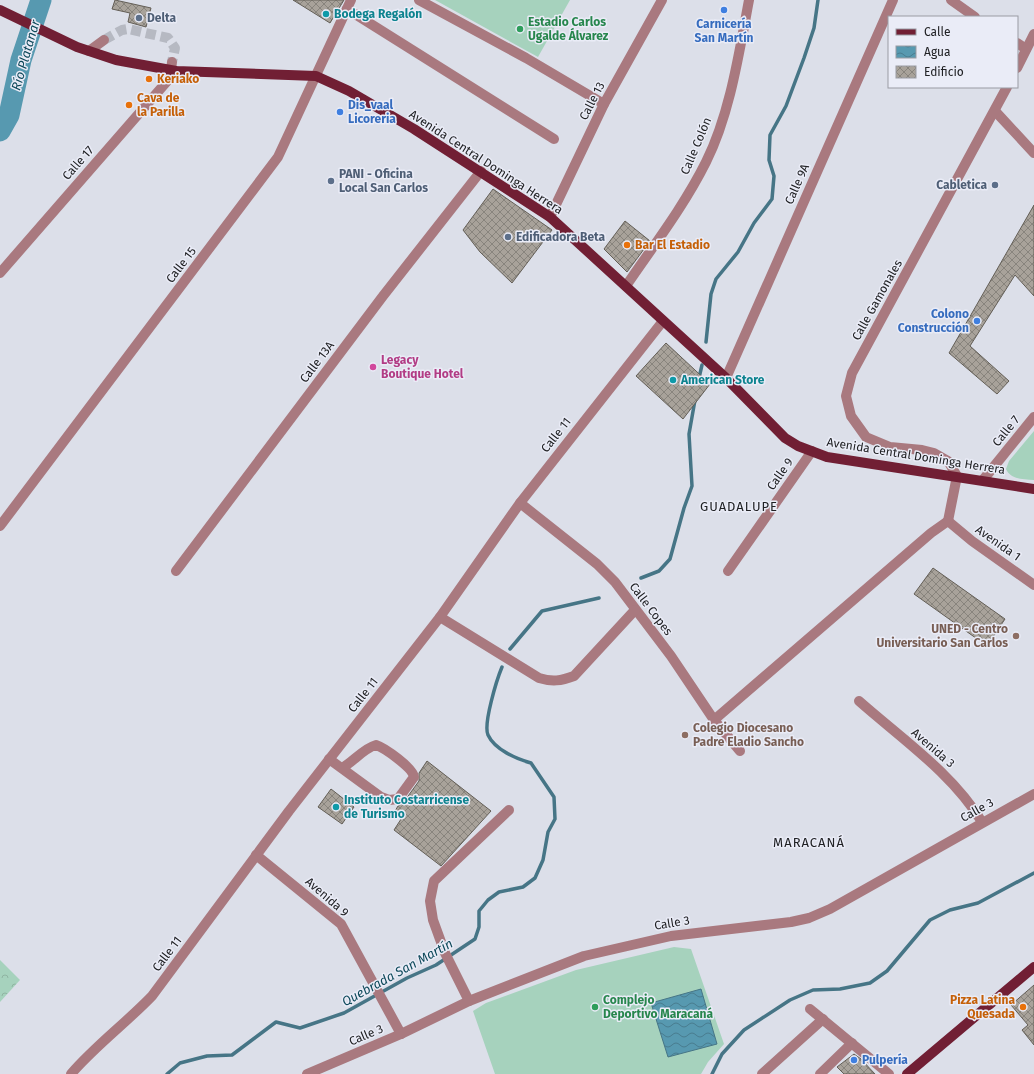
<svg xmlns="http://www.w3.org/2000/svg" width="1034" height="1074" font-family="'Fira Sans',sans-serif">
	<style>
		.grass { fill: #a6d2bd }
		.park { fill: url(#park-crowns) }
		.water { fill: url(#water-waves); stroke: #467586 }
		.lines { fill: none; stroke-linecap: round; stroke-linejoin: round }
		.stream { stroke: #467586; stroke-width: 3.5 }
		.river { stroke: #5799b0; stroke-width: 21 }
		.building { fill: url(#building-cross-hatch); stroke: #635e56 }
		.minor-tunnel { stroke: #b6b9c2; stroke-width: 10; stroke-dasharray: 10 5; stroke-linecap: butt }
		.minor { stroke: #a9797f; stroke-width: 10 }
		.major { stroke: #711f34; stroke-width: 10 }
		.shop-dot { fill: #3f7fe0; stroke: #eaecf7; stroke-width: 1.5 }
		.culture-dot { fill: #0f9aa8; stroke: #eaecf7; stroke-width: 1.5 }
		.service-dot { fill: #5c6f8a; stroke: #eaecf7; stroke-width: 1.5 }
		.leisure-dot { fill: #2e9e5b; stroke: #eaecf7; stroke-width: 1.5 }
		.food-dot { fill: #e8710a; stroke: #eaecf7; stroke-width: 1.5 }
		.hotel-dot { fill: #d1479c; stroke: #eaecf7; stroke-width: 1.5 }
		.education-dot { fill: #8d6e63; stroke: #eaecf7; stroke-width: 1.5 }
		.labels { text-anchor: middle; stroke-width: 3; stroke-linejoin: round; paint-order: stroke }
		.culture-label { font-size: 12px; font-weight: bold; fill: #0d838f; stroke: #eaecf7; text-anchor: start }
		.service-label { font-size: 12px; font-weight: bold; fill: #4e5e75; stroke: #eaecf7; text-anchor: start }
		.leisure-label { font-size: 12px; font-weight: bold; fill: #27864d; stroke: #eaecf7; text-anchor: start }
		.shop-label { font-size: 12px; font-weight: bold; fill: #366cbe; stroke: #eaecf7; text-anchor: start }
		.food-label { font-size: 12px; font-weight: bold; fill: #c56008; stroke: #eaecf7; text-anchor: start }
		.street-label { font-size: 12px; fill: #202124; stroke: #eaecf7 }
		.hotel-label { font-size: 12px; font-weight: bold; fill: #b23c85; stroke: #eaecf7; text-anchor: start }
		.education-label { font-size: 12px; font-weight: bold; fill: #785e54; stroke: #eaecf7; text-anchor: end }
		.water-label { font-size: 13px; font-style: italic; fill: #0e495a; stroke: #eaecf7 }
		.neighbourhood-label { font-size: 13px; letter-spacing: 1px; fill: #202124; stroke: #eaecf7 }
	</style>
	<defs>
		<pattern id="park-crowns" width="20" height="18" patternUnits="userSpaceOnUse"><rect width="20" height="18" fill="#a6d2bd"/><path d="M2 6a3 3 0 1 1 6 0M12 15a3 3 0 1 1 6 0" fill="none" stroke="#8fb4a2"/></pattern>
		<pattern id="water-waves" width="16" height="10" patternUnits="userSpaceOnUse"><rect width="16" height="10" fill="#5799b0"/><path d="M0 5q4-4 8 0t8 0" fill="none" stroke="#487c8f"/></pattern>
		<pattern id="building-cross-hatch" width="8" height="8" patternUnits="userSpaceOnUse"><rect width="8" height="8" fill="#a8a29a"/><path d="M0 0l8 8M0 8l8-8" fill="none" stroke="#88847d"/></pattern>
	</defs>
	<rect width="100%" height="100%" fill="#dcdfe9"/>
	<!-- grass -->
	<g class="grass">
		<polygon points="435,0 570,0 538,57"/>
		<path d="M1034 431V480C1023 479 1011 480 1006 469L1009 461Z"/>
		<polygon points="674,947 691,949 724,1044 708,1062 701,1074 495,1074 473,1011 486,1003 576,970"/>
	</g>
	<!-- park -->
	<polygon class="park" points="0,960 20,980 0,1002"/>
	<!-- water -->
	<polygon class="water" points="701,989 717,1044 668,1057 651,1003"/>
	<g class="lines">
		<!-- stream -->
		<g class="stream">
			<polyline points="706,342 711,294 716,279 738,252 754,223 772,199 774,176 769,160 770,135 786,106 804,58 814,28 818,0"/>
			<polyline points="699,378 702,365"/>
			<polyline points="641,578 659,571 670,559 684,508 692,486 689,434 695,400"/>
			<polyline points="510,649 542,611 599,598"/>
			<path d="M167 1074 180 1063 207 1056 232 1055 276 1022 300 1028 344 1013 407 978 436 965 475 939 479 927V911L488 900 499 892 523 887 535 878 543 860 548 832 555 819 554 797 531 763C517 759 495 750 488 735 483 724 497 679 502 667"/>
			<polyline points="712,1074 722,1054 744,1030 790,1000 813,990 840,989 870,983 887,971 930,920 950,910 978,903 1034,873"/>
		</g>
		<!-- river -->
		<polyline class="river" points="0,131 9,115 21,60 41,0"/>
	</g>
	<!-- building -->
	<g class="building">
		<polygon points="115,0 151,8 146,27 128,22 130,13 112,9"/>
		<polygon points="293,0 344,0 330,23"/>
		<polygon points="493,189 552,230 512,283 480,252 463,230"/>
		<polygon points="1034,205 1034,296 1015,275 970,346 1009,381 997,394 949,353"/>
		<polygon points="625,221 650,241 627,272 604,249"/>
		<polygon points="666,343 710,384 683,419 636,376"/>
		<polygon points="933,568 1005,619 987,646 914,594"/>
		<polygon points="427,761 491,811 441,866 394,830 403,816 395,811 398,806 403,803 419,781 419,773"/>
		<polygon points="331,789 354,807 342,824 318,807"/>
		<polygon points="1034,985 1034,1045 1022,1030 1028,1025 1011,1005"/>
		<polygon points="854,1054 861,1059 875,1074 844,1074 837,1067"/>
	</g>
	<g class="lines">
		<!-- minor-tunnel -->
		<polyline class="minor-tunnel" points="104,40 122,30 128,29 168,38 175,48 172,62"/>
		<!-- minor -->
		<g class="minor">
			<polyline points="419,0 526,58 604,104"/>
			<polyline points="951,0 975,17"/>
			<polyline points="347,9 554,139"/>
			<polyline points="1017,43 1026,49"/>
			<polyline points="89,51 104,40"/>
			<polyline points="1017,68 1034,34"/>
			<polyline points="171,70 172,62"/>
			<polyline points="995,111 1034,153"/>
			<polyline points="550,217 604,104 662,0"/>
			<polyline points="0,273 176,71"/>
			<path d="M626 286C654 245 684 206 706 162 730 114 739 53 749 0"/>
			<polyline points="726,378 893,0"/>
			<polyline points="983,480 1034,417"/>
			<polyline points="520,503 597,564 615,582 671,656 714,720 740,751"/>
			<polyline points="948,521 957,476 948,461 934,453 922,450 890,447 866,437 851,416 846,396 852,373 1007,87"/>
			<polyline points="948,521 972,541 1034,585"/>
			<polyline points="0,526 278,157 351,0"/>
			<polyline points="176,571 383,296 481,171"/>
			<polyline points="728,571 812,451"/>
			<path d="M440 617 539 678C552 682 561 681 574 676L635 610"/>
			<path d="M859 701C902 739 952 773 982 822"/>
			<polyline points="714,720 931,533 948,521"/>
			<path d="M329 759 381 797 389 800 398 799 414 777C413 768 385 748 376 745 364 748 353 762 342 768"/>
			<polyline points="256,855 341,924 401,1034"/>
			<polyline points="469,1001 445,953 433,920 430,901 434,881 509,810"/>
			<polyline points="810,1009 889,1074"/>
			<path d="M71 1074C95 1046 126 1023 152 996L289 811 440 617 520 503 663 321"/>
			<polyline points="307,1074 401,1034 469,1001 584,956 671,936 791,922 809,918 830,909 1034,794"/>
			<polyline points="762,1074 823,1019"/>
			<polyline points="820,1074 852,1043"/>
		</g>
		<!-- major -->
		<g class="major">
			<polyline points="0,10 77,47 116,60 176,71 316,76 349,91 414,129 550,217 726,378 785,438 798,446 827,457 1034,489"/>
			<polyline points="907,1074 1034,967"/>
		</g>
	</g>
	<!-- markers -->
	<g class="shop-dot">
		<circle cx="724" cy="10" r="4"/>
		<circle cx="340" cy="112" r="4"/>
		<circle cx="977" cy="321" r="4"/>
		<circle cx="854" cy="1060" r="4"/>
	</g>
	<g class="culture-dot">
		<circle cx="326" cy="14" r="4"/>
		<circle cx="673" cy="380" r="4"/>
		<circle cx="336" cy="807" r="4"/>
	</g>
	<g class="service-dot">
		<circle cx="139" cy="18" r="4"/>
		<circle cx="331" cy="181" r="4"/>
		<circle cx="995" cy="185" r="4"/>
		<circle cx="508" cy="237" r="4"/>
	</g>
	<g class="leisure-dot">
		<circle cx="520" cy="29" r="4"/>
		<circle cx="595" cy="1007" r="4"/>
	</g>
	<g class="food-dot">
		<circle cx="149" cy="79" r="4"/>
		<circle cx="129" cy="105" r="4"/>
		<circle cx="627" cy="245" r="4"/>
		<circle cx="1023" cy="1007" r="4"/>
	</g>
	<circle class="hotel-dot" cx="373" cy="367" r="4"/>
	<g class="education-dot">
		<circle cx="1016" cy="636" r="4"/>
		<circle cx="685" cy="735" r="4"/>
	</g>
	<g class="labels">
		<!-- culture labels -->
		<g class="culture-label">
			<text x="334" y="18">Bodega Regalón</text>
			<text x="681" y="384">American Store</text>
			<text x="344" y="804">Instituto Costarricense<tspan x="344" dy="14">de Turismo</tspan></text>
		</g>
		<!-- service labels -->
		<g class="service-label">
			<text x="147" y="22">Delta</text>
			<text x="339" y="178">PANI - Oficina<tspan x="339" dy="14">Local San Carlos</tspan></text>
			<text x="987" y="189" text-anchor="end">Cabletica</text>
			<text x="516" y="241">Edificadora Beta</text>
		</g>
		<!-- leisure labels -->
		<g class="leisure-label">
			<text x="528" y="26">Estadio Carlos<tspan x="528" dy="14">Ugalde Álvarez</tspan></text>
			<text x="603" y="1004">Complejo<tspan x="603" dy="14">Deportivo Maracaná</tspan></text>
		</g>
		<!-- shop labels -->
		<g class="shop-label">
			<text x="724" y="28" text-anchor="middle">Carnicería<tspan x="724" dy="14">San Martín</tspan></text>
			<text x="348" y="109">Dis_vaal<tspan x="348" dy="14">Licoreria</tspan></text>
			<text x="969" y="318" text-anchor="end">Colono<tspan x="969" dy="14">Construcción</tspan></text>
			<text x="862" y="1064">Pulpería</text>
		</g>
		<!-- food labels -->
		<g class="food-label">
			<text x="157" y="83">Keriako</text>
			<text x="137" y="102">Cava de<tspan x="137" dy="14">la Parilla</tspan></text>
			<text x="635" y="249">Bar El Estadio</text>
			<text x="1015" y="1004" text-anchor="end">Pizza Latina<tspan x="1015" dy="14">Quesada</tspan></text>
		</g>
		<!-- street labels -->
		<g class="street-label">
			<text transform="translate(592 101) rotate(-63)" y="4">Calle 13</text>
			<text transform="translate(696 146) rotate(-67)" y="4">Calle Colón</text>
			<text transform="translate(486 162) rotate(33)" y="4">Avenida Central Dominga Herrera</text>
			<text transform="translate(78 163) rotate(-49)" y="4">Calle 17</text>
			<text transform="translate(797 184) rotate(-66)" y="4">Calle 9A</text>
			<text transform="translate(181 265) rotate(-53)" y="4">Calle 15</text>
			<text transform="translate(877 300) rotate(-61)" y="4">Calle Gamonales</text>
			<text transform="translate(317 362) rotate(-53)" y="4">Calle 13A</text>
			<text transform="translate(1006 431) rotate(-51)" y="4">Calle 7</text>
			<text transform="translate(556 435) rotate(-52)" y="4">Calle 11</text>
			<text transform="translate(916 456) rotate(9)" y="4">Avenida Central Dominga Herrera</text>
			<text transform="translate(780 474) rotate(-55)" y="4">Calle 9</text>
			<text transform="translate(998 543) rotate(35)" y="4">Avenida 1</text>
			<text transform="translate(651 609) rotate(53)" y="4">Calle Copes</text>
			<text transform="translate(363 695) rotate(-52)" y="4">Calle 11</text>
			<text transform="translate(933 748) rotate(41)" y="4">Avenida 3</text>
			<text transform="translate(977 810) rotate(-29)" y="4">Calle 3</text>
			<text transform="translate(327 897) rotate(41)" y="4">Avenida 9</text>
			<text transform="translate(672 923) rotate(-9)" y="4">Calle 3</text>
			<text transform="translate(167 954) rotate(-53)" y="4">Calle 11</text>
			<text transform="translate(366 1035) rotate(-23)" y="4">Calle 3</text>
		</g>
		<!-- hotel labels -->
		<g class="hotel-label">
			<text x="381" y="364">Legacy<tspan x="381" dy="14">Boutique Hotel</tspan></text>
		</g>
		<!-- education labels -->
		<g class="education-label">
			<text x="1008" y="633">UNED - Centro<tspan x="1008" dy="14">Universitario San Carlos</tspan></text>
			<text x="693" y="732" text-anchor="start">Colegio Diocesano<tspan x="693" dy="14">Padre Eladio Sancho</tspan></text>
		</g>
		<!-- water labels -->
		<g class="water-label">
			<text transform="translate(25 55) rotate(-74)" y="5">Río Platanar</text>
			<text transform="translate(397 972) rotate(-29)" y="5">Quebrada San Martín</text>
		</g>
		<!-- neighbourhood labels -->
		<g class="neighbourhood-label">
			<text x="739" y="511">GUADALUPE</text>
			<text x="809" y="847">MARACANÁ</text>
		</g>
	</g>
	<!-- legend -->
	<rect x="888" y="16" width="130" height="72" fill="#eaecf7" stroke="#999ba3"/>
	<rect x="896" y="29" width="20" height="6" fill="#711f34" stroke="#999ba3"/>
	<text x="924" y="36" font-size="12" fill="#202124">Calle</text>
	<rect x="896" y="46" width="20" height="12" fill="url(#water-waves)" stroke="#999ba3"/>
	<text x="924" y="56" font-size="12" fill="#202124">Agua</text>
	<rect x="896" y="66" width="20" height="12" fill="url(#building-cross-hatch)" stroke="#999ba3"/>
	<text x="924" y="76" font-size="12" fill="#202124">Edificio</text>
</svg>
